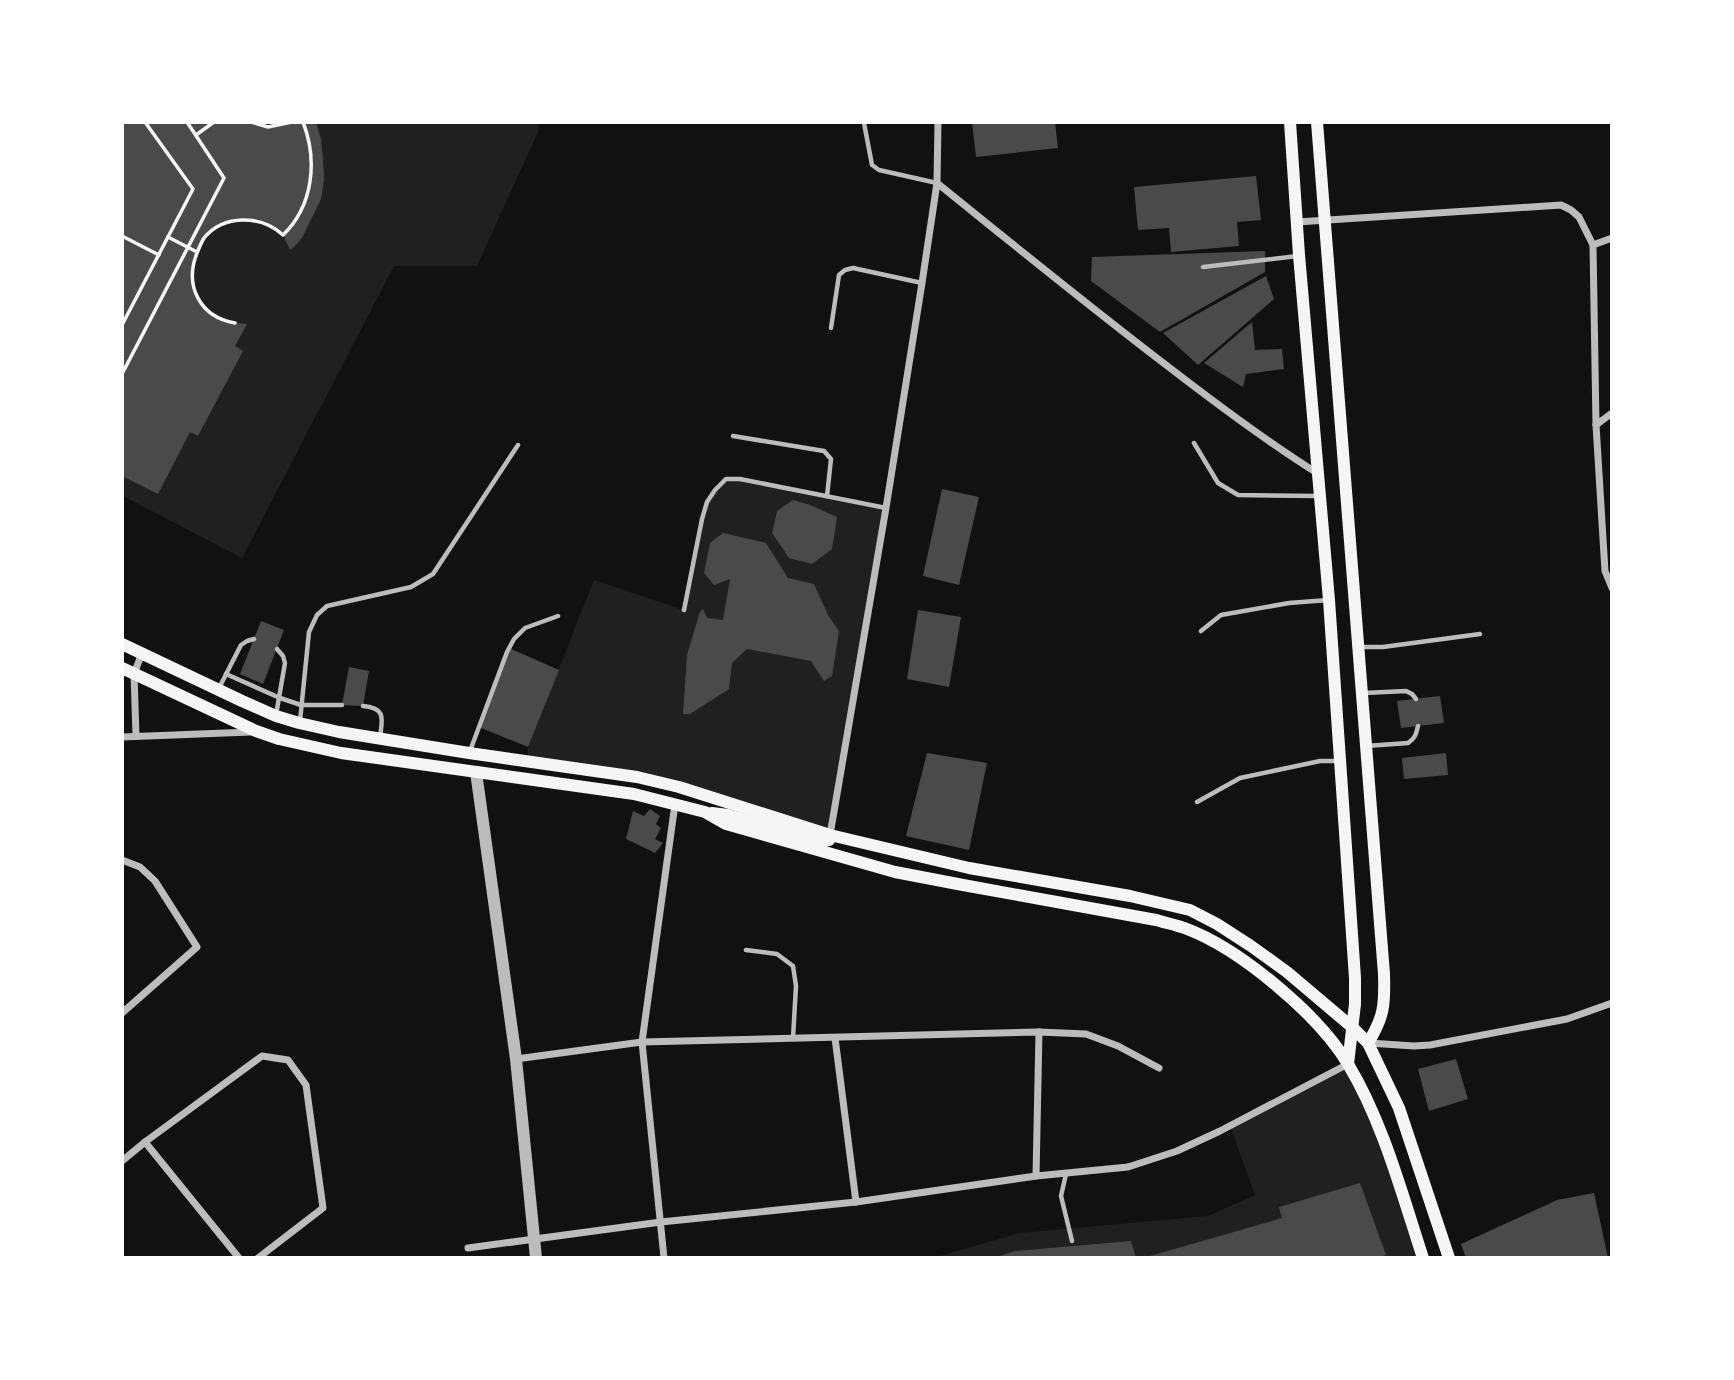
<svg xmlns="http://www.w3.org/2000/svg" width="1734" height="1380" font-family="'Noto Serif',serif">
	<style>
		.green { fill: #202020 }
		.building { fill: #4a4a4a }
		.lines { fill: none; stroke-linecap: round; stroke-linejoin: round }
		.path { stroke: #f5f5f5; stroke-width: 3.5 }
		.service { stroke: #bcbcbc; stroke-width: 4.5 }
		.minor { stroke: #bcbcbc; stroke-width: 7 }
		.tertiary { stroke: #bcbcbc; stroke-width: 12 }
		.secondary { stroke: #f5f5f5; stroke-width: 12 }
	</style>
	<rect width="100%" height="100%" fill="#111"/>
	<!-- green -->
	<g class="green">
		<polygon points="122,123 538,123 539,130 477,266 394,266 242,558 123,496"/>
		<polygon points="726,479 740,479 886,508 830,835 679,787 528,761 528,747 594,580 683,610 707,502"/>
		<polygon points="1348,1064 1423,1258 933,1258 1020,1233 1208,1216 1255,1195 1230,1126"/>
	</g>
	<!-- building -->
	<g class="building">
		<polygon points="122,122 251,122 260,126 292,122 316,122 321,139 323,159 324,180 321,199 302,238 294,247 290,250 283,235 267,224 241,220 219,226 204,238 192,273 197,297 211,313 229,322 247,324 235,346 243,351 198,436 190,432 158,494 122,476"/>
		<polygon points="972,122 1055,122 1058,148 976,157"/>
		<polygon points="1256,176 1261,220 1237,222 1239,246 1171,252 1169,228 1138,230 1134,187"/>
		<polygon points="1265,251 1265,272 1160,332 1091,281 1092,257"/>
		<polygon points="1266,276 1274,299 1198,365 1163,333"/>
		<polygon points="1252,322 1255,350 1282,349 1284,369 1246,374 1243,387 1204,363"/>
		<polygon points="942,489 979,497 959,585 923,576"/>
		<polygon points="793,500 810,505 837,517 832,549 812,564 789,558 772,533 777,511"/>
		<polygon points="723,533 766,543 788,578 814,584 828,615 839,631 832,676 824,681 811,661 747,649 732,663 729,689 690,714 683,714 687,655 700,612 703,609 707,618 723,620 730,579 714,585 704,573 710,543"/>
		<polygon points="918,610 961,617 949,687 907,679"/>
		<polygon points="261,621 284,630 263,684 240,674"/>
		<polygon points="509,648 559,670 528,747 479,727"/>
		<polygon points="349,667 369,671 363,706 342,705"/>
		<polygon points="1440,696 1444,723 1401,728 1397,701"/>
		<polygon points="927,753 987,763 969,850 906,836"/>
		<polygon points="1446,753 1448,775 1404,779 1402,758"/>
		<polygon points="650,809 660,816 656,824 661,828 655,839 663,843 655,853 626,839 633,811 644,816"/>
		<polygon points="1456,1059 1468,1099 1429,1111 1418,1069"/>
		<polygon points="1360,1183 1386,1255 1378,1258 1143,1258 1282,1218 1279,1207"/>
		<polygon points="1594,1193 1608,1258 1466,1258 1461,1244 1557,1200"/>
		<polygon points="1131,1241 1136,1258 997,1257 1015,1251"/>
	</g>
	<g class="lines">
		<!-- path -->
		<g class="path">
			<polyline points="251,122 268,127 292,122"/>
			<polyline points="196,135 214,122"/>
			<polyline points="122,236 159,255"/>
			<polyline points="168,237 197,252"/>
			<path d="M235 323C200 317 184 286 197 253 199 248 201 243 204 238 224 214 261 215 283 235 313 206 318 161 303 122"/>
			<polyline points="122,325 193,189 145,122"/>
			<polyline points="122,374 224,178 187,122"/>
		</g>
		<!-- service -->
		<g class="service">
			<polyline points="864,123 872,165 879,170 937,183"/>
			<polyline points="1203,267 1298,256"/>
			<polyline points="831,328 839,275 845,270 853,268 922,283"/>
			<polyline points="733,436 824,451 831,459 827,496"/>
			<polyline points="1194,443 1218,483 1238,495 1319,496"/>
			<polyline points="684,610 702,519 707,502 715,490 726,479 740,479 886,508"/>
			<polyline points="1201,631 1221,615 1289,603 1328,600"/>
			<polyline points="1359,647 1383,647 1480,634"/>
			<polyline points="226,674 280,698 301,705 342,705"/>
			<polyline points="219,688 241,645 247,641 254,639"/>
			<polyline points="1364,693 1406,691 1412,694 1416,699"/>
			<path d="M363 706C387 708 382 719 380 738"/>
			<polyline points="276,715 285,663 283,656 277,649"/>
			<polyline points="300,721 309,632 317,615 327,606 411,587 433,574 518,445"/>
			<path d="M1366 746 1408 743C1415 739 1416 734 1418 726"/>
			<polyline points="470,751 507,652 514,639 525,628 558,616"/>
			<polyline points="1197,802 1240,778 1320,761 1339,761"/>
			<polyline points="746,950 777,954 793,966 796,986 793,1038"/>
			<polyline points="1066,1174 1061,1196 1072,1241"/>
		</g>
		<!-- minor -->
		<g class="minor">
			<path d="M937 183C1014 245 1091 308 1170 368 1218 405 1266 441 1317 473"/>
			<polyline points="1297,222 1561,205 1571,210 1579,217 1593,245 1596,425 1605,571 1612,588"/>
			<polyline points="1593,245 1612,238"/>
			<polyline points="1596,425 1612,413"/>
			<polyline points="136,736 134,674 142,653"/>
			<polyline points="122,737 251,732"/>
			<polyline points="830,835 886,508 922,283 937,183 938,122"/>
			<polyline points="122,860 140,867 155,881 197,947 122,1013"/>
			<polyline points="835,1038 856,1202"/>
			<polyline points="1369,1043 1414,1046 1430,1045 1567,1019 1612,1003"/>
			<polyline points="516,1059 642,1042 1039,1032 1086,1034 1118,1046 1159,1068"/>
			<polyline points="145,1142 239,1258"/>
			<polyline points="122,1161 145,1142 262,1056 288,1060 306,1085 323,1208 258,1258"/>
			<polyline points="1036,1176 1039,1032"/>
			<polyline points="468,1248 661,1222 856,1202 1036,1176 1128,1167 1177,1151 1220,1131 1348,1064"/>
			<polyline points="664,1258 642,1042 675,804"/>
		</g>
		<!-- tertiary -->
		<polyline class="tertiary" points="476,772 516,1059 536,1258"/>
		<!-- secondary -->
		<g class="secondary">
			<polyline points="1290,122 1299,255 1329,600 1355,978 1355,1004 1348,1064"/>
			<path d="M1317 122 1384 974C1385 1005 1384 1017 1368 1043"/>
			<polyline points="122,644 242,701 276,716 299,723 339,732 469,753 637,777 679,787 830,835 969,868 1130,896 1190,910 1217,924 1251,946 1287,972 1352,1027 1368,1043 1399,1108 1449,1258"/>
			<path d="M122 668 256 731 279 739 341 753 634 794 705 812 726 824 895 872 963 885 1156 920C1166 923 1177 925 1187 929 1240 949 1319 1015 1348 1064 1383 1122 1402 1194 1423 1258"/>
			<polyline points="712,813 728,815 821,842 829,840 830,835"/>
		</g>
	</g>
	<!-- border -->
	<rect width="1734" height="1380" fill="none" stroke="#ffffff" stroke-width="248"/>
</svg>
